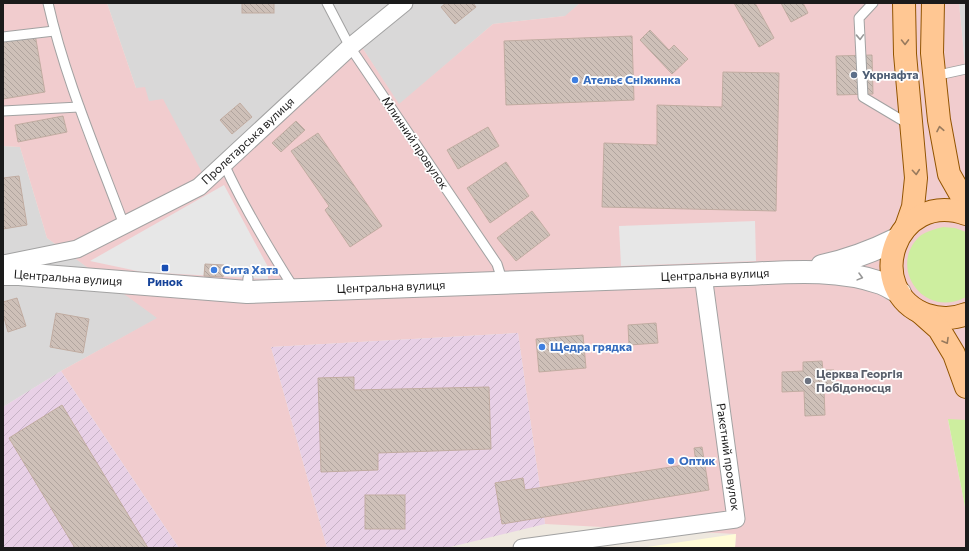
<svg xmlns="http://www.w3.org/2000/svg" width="969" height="551" font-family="Commissioner,sans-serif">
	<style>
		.residential { fill: #d9d8d8 }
		.commercial { fill: #f1ccce }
		.industrial { fill: url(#industrial-furrows) }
		.education { fill: #fffbd7 }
		.grass { fill: #cdee9f }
		.parking { fill: #e7e7e7 }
		.building { fill: url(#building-back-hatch); stroke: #c1aca1 }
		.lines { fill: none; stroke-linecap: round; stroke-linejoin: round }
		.service-casing { stroke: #a2a2a2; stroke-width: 11 }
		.minor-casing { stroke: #a2a2a2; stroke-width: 19 }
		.tertiary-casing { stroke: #a2a2a2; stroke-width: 24 }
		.primary-casing { stroke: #925400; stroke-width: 24 }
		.service { stroke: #fff; stroke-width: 9 }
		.minor { stroke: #fff; stroke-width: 17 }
		.tertiary { stroke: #fff; stroke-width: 22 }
		.primary { stroke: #ffc793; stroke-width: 22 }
		.oneway { stroke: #989898 }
		.oneway2 { stroke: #987a5d }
		.service-dot { fill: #5c6f8a; stroke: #fff; stroke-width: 1.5 }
		.shop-dot { fill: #3f7fe0; stroke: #fff; stroke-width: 1.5 }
		.transit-dot { fill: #1a4fb4; stroke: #fff; stroke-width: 1.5 }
		.worship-dot { fill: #6b7280; stroke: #fff; stroke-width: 1.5 }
		.labels { text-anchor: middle; stroke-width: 3.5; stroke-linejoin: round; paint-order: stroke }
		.service-label { font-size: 12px; font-weight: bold; fill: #4e5e75; stroke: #fff; text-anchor: start }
		.shop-label { font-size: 12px; font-weight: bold; fill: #366cbe; stroke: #fff; text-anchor: start }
		.street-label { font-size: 12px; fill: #1b1b1b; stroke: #fff }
		.transit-label { font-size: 12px; font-weight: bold; fill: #164399; stroke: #fff }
		.worship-label { font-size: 12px; font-weight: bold; fill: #5b616d; stroke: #fff; text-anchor: start }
	</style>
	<defs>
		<pattern id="industrial-furrows" width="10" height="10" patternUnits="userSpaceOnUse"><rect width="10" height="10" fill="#e8d0e6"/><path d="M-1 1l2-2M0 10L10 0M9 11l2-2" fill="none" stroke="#c6b2c5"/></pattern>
		<pattern id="building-back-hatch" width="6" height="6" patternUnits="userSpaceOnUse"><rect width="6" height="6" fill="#cec0b8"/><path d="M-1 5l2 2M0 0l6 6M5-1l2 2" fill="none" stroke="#b0a49e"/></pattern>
	</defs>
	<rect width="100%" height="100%" fill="#eee8df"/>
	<!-- residential -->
	<g class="residential">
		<polygon points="107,3 580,3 566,16 493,24 399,105 354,35 206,180 149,101 136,88"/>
		<polygon points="959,3 966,3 966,77"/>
		<polygon points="3,146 20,147 47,238 158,318 61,371 3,407"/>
	</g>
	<!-- commercial -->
	<polygon class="commercial" points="3,3 107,3 136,88 145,87 149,101 163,99 206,180 354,35 399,104 493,24 565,16 580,3 959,3 966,77 966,420 948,420 966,512 966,548 735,548 736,534 545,524 518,333 271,347 327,548 179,548 61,371 157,318 47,238 20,147 3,146"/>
	<!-- industrial -->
	<g class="industrial">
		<polygon points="518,333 545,524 446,548 327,548 271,347"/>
		<polygon points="61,371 179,548 3,548 3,407"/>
	</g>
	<!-- education -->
	<polygon class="education" points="736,534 735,548 640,548"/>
	<!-- grass -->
	<g class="grass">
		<path d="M943 227 955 228 966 232V297C923 320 887 266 920 236 927 231 935 229 943 227Z"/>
		<polygon points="948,419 966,420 966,512"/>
	</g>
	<!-- parking -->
	<g class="parking">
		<polygon points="224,185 268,267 268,279 142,272 90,261"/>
		<polygon points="755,221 756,261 621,266 619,226"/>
	</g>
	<!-- building -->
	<g class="building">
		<rect x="242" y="3" width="32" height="10"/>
		<polygon points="446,3 473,3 476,7 455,24 441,7"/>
		<polygon points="734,3 755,3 774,38 759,47"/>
		<polygon points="781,3 803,3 808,13 791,22"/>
		<polygon points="650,30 669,50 674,45 688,59 672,74 640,40"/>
		<polygon points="35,34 45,92 3,99 3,39"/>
		<polygon points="632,36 634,100 506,105 504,41"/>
		<polygon points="872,55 873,94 837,95 836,56"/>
		<polygon points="723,72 779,73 776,211 602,207 604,143 657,145 657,105 722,107"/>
		<polygon points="240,103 252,117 232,134 220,120"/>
		<polygon points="63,116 67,132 18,142 15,125"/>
		<polygon points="296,121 305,130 281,152 272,143"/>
		<polygon points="488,127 499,146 458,169 447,150"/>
		<polygon points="318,133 382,226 350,247 325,210 329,206 291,151"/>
		<polygon points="506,162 529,196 490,223 467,188"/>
		<polygon points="19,176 27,225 3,229 3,178"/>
		<polygon points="532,211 550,235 516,261 497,238"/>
		<polygon points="205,264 224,265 223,277 204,276"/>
		<polygon points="17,298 26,326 8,332 3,314 3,302"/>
		<polygon points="56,313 89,319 83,353 50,347"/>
		<polygon points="656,323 658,343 629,345 628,325"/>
		<polygon points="583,335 586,368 539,372 536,339"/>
		<polygon points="822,361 823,370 834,370 834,390 824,390 825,415 805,416 804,391 782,392 782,372 803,371 803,362"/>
		<polygon points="354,377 354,390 489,387 491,449 378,453 378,470 321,472 318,378"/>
		<polygon points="62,405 148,548 75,548 9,438"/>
		<polygon points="702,447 709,490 502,524 495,483 523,478 525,490 696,463 694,448"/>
		<rect x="365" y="495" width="40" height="34"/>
	</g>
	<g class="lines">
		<defs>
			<g id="service">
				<path d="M48 3C65 79 97 152 124 225"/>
				<polyline points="327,3 350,47 497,264 503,283"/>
				<polyline points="873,3 859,18 863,97 910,125"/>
				<polyline points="3,37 54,31"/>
				<polyline points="934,76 966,69"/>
				<polyline points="3,111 79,107"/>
				<path d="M224 164C244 208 269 249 295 290"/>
				<polyline points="247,292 248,278"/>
			</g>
			<g id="minor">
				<polyline points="3,264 77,249 199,187 350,47 404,3"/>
				<polyline points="522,548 736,519 703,275"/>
			</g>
			<g id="tertiary">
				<path d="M822 266C849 260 873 251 897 239"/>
				<path d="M3 274H19L247 292 745 274C790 272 837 268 881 283 887 285 894 290 900 293"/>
			</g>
			<g id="primary">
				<polyline points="904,3 905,54 916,178 913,207 906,227"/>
				<polyline points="933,3 932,53 939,120 949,174 966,204"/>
				<path d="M966 214C895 189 861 291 927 315 939 319 954 319 966 314"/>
				<polyline points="921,313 939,329 954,354 966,387"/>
			</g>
		</defs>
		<!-- service casing -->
		<use href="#service" class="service-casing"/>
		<!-- minor casing -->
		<use href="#minor" class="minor-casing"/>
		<!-- tertiary casing -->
		<use href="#tertiary" class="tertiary-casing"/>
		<!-- primary casing -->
		<use href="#primary" class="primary-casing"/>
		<!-- service -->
		<use href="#service" class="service"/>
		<!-- minor -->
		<use href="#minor" class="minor"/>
		<!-- tertiary -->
		<use href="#tertiary" class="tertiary"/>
		<!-- primary -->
		<use href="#primary" class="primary"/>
	</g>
	<!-- one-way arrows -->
	<defs><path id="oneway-chevron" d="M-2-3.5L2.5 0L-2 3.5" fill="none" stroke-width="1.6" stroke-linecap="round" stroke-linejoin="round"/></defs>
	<g class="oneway">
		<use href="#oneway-chevron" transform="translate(860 37) rotate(88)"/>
		<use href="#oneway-chevron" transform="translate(860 277) rotate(15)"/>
	</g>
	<g class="oneway2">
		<use href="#oneway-chevron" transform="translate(905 42) rotate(89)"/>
		<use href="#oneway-chevron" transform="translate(940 129) rotate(-101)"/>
		<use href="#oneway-chevron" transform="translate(916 172) rotate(85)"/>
		<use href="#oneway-chevron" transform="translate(946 341) rotate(60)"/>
	</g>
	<!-- markers -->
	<circle class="service-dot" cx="854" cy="75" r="4"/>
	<g class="shop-dot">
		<circle cx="575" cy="80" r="4"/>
		<circle cx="214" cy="270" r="4"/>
		<circle cx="542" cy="347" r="4"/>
		<circle cx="671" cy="461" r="4"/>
	</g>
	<rect class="transit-dot" x="161" y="264" width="8" height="8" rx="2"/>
	<circle class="worship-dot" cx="808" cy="381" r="4"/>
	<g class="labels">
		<!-- service labels -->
		<g class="service-label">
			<text x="862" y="79">Укрнафта</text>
		</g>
		<!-- shop labels -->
		<g class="shop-label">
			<text x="583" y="84">Ательє Сніжинка</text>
			<text x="222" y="274">Сита Хата</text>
			<text x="550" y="351">Щедра грядка</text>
			<text x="679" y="465">Оптик</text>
		</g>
		<!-- street labels -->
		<g class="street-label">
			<text transform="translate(248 141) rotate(-43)" y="4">Пролетарська вулиця</text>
			<text transform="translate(415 143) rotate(56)" y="4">Млинний провулок</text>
			<text transform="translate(715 275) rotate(-2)" y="4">Центральна вулиця</text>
			<text transform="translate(68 278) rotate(4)" y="4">Центральна вулиця</text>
			<text transform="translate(391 287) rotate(-2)" y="4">Центральна вулиця</text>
			<text transform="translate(728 457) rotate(82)" y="4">Ракетний провулок</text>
		</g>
		<!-- transit labels -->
		<g class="transit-label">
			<text x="165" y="286">Ринок</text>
		</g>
		<!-- worship labels -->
		<g class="worship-label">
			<text x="816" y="378">Церква Георгія<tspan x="816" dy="14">Побідоносця</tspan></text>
		</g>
	</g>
	<!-- border -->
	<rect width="969" height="551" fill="none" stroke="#1b1b1b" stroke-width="8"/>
</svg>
